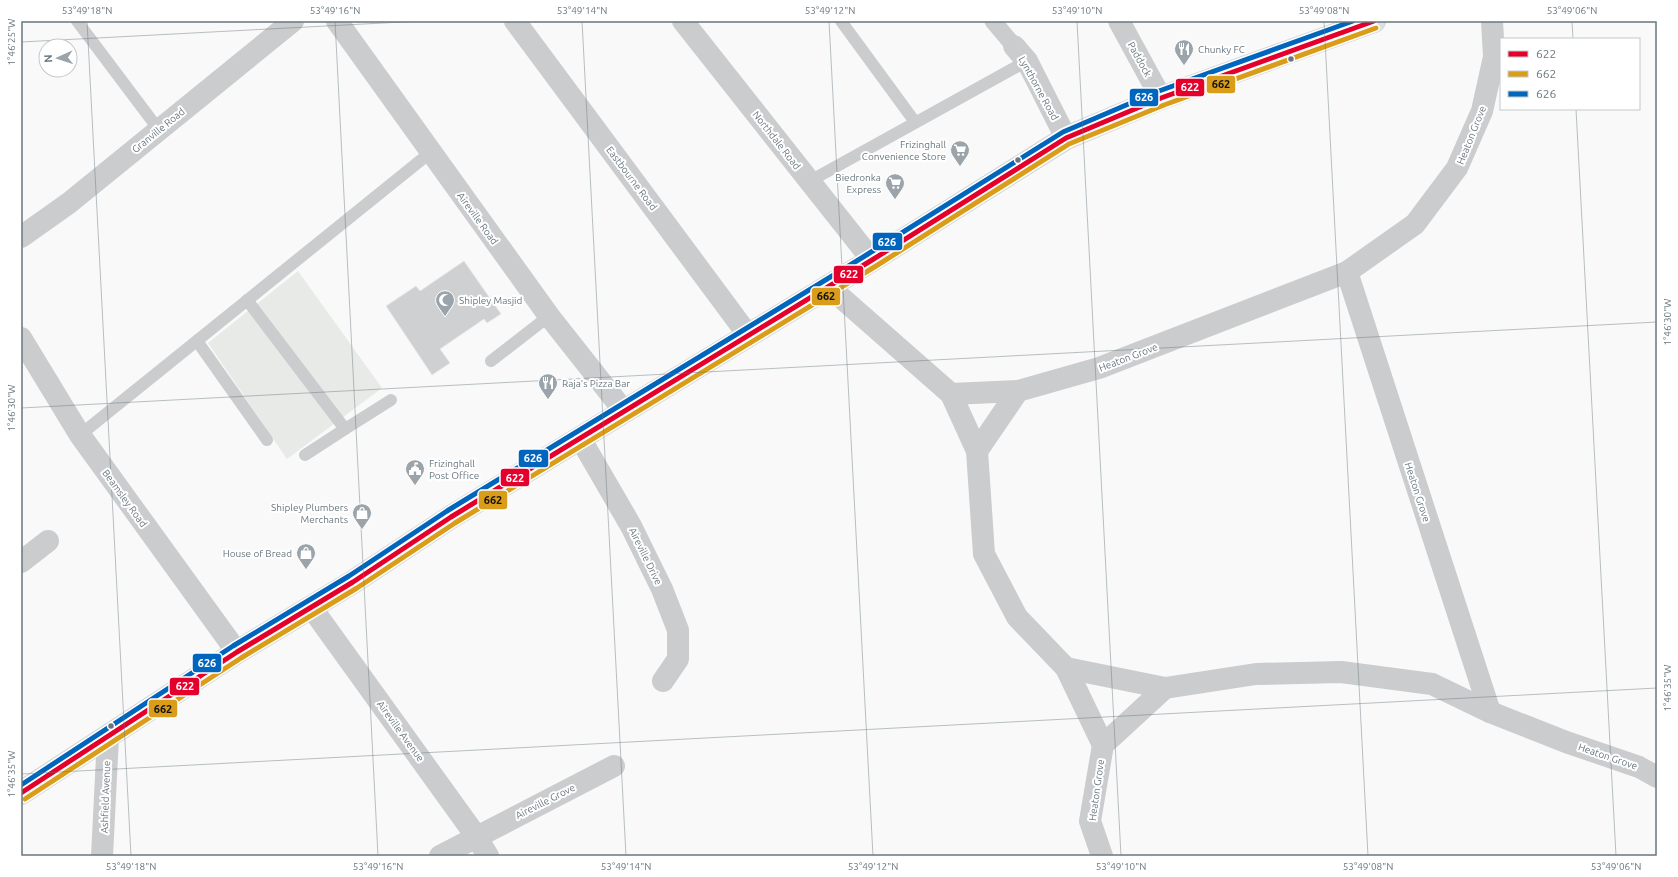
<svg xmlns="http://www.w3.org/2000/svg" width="1678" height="877" font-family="Ubuntu,sans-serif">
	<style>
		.green { fill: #e8eae7 }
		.building { fill: #cfd0d1; stroke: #e8e8e8 }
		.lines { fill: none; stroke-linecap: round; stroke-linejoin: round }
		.trunk-casing { stroke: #d4d5d5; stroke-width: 24 }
		.service { stroke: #cacccd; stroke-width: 12 }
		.pedestrian { stroke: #cacccd; stroke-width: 17 }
		.minor { stroke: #cacccd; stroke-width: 22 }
		.trunk { stroke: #dfe0e0; stroke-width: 22 }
		.bus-1-casing { stroke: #fff; stroke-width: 8 }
		.bus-2-casing { stroke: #fff; stroke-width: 8 }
		.bus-3-casing { stroke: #fff; stroke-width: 8 }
		.bus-1 { stroke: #e4002b; stroke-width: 5 }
		.bus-2 { stroke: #da9d19; stroke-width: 5 }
		.bus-3 { stroke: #0065bd; stroke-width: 5 }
		.ticks { fill: none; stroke: #68777f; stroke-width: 1; stroke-opacity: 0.45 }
		.bus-dot { fill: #68777f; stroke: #fff; stroke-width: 1.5 }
		.labels { text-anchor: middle; stroke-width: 4; stroke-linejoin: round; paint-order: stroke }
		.poi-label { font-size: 10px; fill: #68777f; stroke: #fff; text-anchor: start }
		.street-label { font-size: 10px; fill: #68777f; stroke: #fff }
		.line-badge { stroke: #fff; stroke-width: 1.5 }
		.badge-label { font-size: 11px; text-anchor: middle; font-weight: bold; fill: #fff }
		.pale-badge-label { font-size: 11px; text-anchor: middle; font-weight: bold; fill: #111 }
		.neatline { fill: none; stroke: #68777f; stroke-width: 1.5 }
		.ticks-label { font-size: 10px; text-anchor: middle; fill: #68777f }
	</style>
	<rect width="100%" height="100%" fill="#f9f9f9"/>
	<!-- green -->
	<polygon class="green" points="298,271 382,388 287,459 208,343"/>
	<!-- building -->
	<polygon class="building" points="464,261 501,314 487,323 484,319 440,349 450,363 432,375 386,306 416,286 420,291"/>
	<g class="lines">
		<defs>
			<polyline id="trunk" points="21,793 237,652 353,582 451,517 872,260 1066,138 1161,98 1374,21"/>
		</defs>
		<!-- trunk casing -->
		<use href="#trunk" class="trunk-casing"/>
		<!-- service -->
		<g class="service">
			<polyline points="77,21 159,130"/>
			<polyline points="841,21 915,122"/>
			<polyline points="810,181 1027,61"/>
			<polyline points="247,300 345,429 305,455"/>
			<polyline points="197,341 267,440"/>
			<polyline points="491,361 549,316"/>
			<polyline points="345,429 391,400"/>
			<polyline points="80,435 431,152"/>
		</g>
		<!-- pedestrian -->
		<polyline class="pedestrian" points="993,21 1014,46"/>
		<!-- minor -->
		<g class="minor">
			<polyline points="337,21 549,316 624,411"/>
			<polyline points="515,21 748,335"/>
			<polyline points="683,21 872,260"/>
			<polyline points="1119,21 1161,98"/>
			<polyline points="1014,46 1027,61 1066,138"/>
			<polyline points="21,237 69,203 293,21"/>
			<polyline points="1347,272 1490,712"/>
			<polyline points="828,286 951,394 977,451 984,554 1017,617 1066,668 1103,745"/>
			<polyline points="21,338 80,435 237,652"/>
			<polyline points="951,394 1018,391"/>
			<polyline points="580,438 631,526 662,589 678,630 678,659 663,681"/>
			<polyline points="977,451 1018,391 1099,368 1347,272 1415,224 1457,168 1482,111 1494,57 1492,21"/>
			<polyline points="21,562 48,541"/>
			<polyline points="311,607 476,836 488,856"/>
			<polyline points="1066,668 1165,688"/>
			<polyline points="102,856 108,737"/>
			<polyline points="440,856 614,766"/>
			<polyline points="1102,856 1090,821 1103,745 1165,688 1256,674 1341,672 1432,684 1490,712 1566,742 1639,767 1657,777"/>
		</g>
		<!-- trunk -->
		<use href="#trunk" class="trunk"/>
		<defs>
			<polyline id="bus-1" points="21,793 237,652 353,582 451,517 872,260 1066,138 1161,98 1374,21"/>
			<polyline id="bus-2" points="25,799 241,658 357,588 455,523 876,266 1069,144 1164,105 1376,28"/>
			<polyline id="bus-3" points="21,785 233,646 349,576 447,511 868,254 1063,132 1159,91 1353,21"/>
		</defs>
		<!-- bus-1 casing -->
		<use href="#bus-1" class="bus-1-casing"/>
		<!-- bus-2 casing -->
		<use href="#bus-2" class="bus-2-casing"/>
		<!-- bus-3 casing -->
		<use href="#bus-3" class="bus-3-casing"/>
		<!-- bus-1 -->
		<use href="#bus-1" class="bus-1"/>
		<!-- bus-2 -->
		<use href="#bus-2" class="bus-2"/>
		<!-- bus-3 -->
		<use href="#bus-3" class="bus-3"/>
	</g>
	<!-- ticks -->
	<path class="ticks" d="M87 21 131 856M335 21 378 856M582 21 626 856M829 21 873 856M1077 21 1121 856M1324 21 1368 856M1572 21 1573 39M21 42 421 21M1576 109 1616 856M21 408 1657 322M21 774 1657 688"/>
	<!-- icons -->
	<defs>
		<symbol id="restaurant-pin" viewBox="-11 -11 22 30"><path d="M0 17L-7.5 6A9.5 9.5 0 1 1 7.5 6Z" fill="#9ba4aa" stroke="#fff"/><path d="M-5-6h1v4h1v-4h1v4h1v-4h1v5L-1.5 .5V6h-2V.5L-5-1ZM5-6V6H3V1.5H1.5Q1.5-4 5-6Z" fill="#fff"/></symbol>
		<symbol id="supermarket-pin" viewBox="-11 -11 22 30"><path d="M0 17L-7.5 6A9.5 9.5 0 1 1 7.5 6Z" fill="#9ba4aa" stroke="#fff"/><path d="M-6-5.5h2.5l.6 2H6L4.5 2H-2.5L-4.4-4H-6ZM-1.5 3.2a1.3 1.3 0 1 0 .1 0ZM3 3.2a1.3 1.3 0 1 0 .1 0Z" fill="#fff"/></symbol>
		<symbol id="mosque-pin" viewBox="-11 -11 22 30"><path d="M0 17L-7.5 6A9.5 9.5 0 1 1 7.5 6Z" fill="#9ba4aa" stroke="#fff"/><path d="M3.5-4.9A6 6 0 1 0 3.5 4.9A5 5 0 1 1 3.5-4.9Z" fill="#fff"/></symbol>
		<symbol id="civic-pin" viewBox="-11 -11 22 30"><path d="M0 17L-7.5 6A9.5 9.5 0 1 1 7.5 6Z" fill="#9ba4aa" stroke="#fff"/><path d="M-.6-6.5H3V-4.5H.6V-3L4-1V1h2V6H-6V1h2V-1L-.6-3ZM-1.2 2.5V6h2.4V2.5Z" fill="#fff"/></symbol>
		<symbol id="shop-pin" viewBox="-11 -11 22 30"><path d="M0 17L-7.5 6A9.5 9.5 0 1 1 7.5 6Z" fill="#9ba4aa" stroke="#fff"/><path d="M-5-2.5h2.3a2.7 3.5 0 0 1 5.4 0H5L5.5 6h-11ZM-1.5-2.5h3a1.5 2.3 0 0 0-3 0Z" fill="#fff"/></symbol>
	</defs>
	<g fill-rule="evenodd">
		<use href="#restaurant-pin" x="1173" y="38" width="22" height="30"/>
		<use href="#supermarket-pin" x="949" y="139" width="22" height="30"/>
		<use href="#supermarket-pin" x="884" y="172" width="22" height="30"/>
		<use href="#mosque-pin" x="434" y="289" width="22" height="30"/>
		<use href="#restaurant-pin" x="537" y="372" width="22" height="30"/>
		<use href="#civic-pin" x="404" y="458" width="22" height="30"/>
		<use href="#shop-pin" x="351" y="502" width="22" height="30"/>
		<use href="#shop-pin" x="295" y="542" width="22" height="30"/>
	</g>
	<!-- markers -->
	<g class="bus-dot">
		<circle cx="1291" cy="59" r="3.5"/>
		<circle cx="1018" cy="160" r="3.5"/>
		<circle cx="111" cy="726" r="3.5"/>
	</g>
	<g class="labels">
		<!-- poi labels -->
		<g class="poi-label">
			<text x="1198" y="53">Chunky FC</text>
			<text x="946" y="148" text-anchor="end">Frizinghall<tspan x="946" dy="12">Convenience Store</tspan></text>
			<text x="881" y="181" text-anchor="end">Biedronka<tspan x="881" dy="12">Express</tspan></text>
			<text x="459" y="304">Shipley Masjid</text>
			<text x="562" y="387">Raja's Pizza Bar</text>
			<text x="429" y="467">Frizinghall<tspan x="429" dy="12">Post Office</tspan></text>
			<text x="348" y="511" text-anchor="end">Shipley Plumbers<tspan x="348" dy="12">Merchants</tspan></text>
			<text x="292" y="557" text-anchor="end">House of Bread</text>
		</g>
		<!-- street labels -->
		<g class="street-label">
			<text transform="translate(1140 59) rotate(61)" y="4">Paddock</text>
			<text transform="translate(1039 88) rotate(61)" y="4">Lynthorne Road</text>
			<text transform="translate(158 130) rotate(-39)" y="4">Granville Road</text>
			<text transform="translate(1471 135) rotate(-68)" y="4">Heaton Grove</text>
			<text transform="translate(777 140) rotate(52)" y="4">Northdale Road</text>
			<text transform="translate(632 178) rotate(53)" y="4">Eastbourne Road</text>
			<text transform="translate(478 218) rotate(54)" y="4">Aireville Road</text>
			<text transform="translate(1128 357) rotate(-21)" y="4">Heaton Grove</text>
			<text transform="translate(1418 492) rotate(72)" y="4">Heaton Grove</text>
			<text transform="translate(125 498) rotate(54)" y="4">Beamsley Road</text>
			<text transform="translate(646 556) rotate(64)" y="4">Aireville Drive</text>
			<text transform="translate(401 731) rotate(54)" y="4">Aireville Avenue</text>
			<text transform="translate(1608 756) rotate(19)" y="4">Heaton Grove</text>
			<text transform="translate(1096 790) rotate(-82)" y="4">Heaton Grove</text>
			<text transform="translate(105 797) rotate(-88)" y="4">Ashfield Avenue</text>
			<text transform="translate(545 801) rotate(-27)" y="4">Aireville Grove</text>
		</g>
	</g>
	<g class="line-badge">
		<rect x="1206" y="75" width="30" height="19" rx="4" fill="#da9d19"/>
		<rect x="1175" y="78" width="30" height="19" rx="4" fill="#e4002b"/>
		<rect x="1129" y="88" width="30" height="19" rx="4" fill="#0065bd"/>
		<rect x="872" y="232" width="31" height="19" rx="4" fill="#0065bd"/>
		<rect x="833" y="265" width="31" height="19" rx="4" fill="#e4002b"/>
		<rect x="811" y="287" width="30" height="19" rx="4" fill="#da9d19"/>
		<rect x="518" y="449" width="31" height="19" rx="4" fill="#0065bd"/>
		<rect x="500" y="468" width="30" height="19" rx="4" fill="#e4002b"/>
		<rect x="478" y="490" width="30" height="20" rx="4" fill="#da9d19"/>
		<rect x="192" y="653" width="30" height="20" rx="4" fill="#0065bd"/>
		<rect x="169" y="677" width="31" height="19" rx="4" fill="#e4002b"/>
		<rect x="148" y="699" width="30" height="19" rx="4" fill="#da9d19"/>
	</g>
	<g class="badge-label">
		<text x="1190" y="91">622</text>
		<text x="1144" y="101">626</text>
		<text x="887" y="246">626</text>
		<text x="849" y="278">622</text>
		<text x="533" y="462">626</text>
		<text x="515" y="482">622</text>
		<text x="207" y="667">626</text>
		<text x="185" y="690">622</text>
	</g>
	<g class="pale-badge-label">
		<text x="1221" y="88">662</text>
		<text x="826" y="300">662</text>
		<text x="493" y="504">662</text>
		<text x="163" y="713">662</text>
	</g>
	<!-- border -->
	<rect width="1678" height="877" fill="none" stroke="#ffffff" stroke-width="44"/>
	<!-- legend -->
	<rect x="1500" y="38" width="140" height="72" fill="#ffffff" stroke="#c3c9cc"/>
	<rect x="1508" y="51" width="20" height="6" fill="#e4002b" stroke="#c3c9cc"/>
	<text x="1536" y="58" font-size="12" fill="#68777f">622</text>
	<rect x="1508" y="71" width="20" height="6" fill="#da9d19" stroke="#c3c9cc"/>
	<text x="1536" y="78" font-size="12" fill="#68777f">662</text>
	<rect x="1508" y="91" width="20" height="6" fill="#0065bd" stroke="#c3c9cc"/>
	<text x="1536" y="98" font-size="12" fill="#68777f">626</text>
	<!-- north arrow -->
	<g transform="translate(58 58) rotate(267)"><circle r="19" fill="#ffffff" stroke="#c3c9cc"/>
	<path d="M0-3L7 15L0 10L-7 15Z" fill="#9ba4aa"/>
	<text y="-6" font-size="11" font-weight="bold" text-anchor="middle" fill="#68777f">N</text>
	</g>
	<rect x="22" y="22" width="1634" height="833" class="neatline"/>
	<g class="ticks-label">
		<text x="87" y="14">53°49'18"N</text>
		<text x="335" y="14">53°49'16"N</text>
		<text x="582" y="14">53°49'14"N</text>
		<text x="830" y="14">53°49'12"N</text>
		<text x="1077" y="14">53°49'10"N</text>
		<text x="1324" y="14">53°49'08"N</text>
		<text x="1572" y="14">53°49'06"N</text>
		<text transform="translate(11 42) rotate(-90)" y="4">1°46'25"W</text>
		<text transform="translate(1667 322) rotate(-90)" y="4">1°46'30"W</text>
		<text transform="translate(11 408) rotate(-90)" y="4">1°46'30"W</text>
		<text transform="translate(1667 688) rotate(-90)" y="4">1°46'35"W</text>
		<text transform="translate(11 774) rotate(-90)" y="4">1°46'35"W</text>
		<text x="131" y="870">53°49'18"N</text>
		<text x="378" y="870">53°49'16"N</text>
		<text x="626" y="870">53°49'14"N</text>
		<text x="873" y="870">53°49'12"N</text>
		<text x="1121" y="870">53°49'10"N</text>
		<text x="1368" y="870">53°49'08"N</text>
		<text x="1616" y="870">53°49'06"N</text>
	</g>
</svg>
